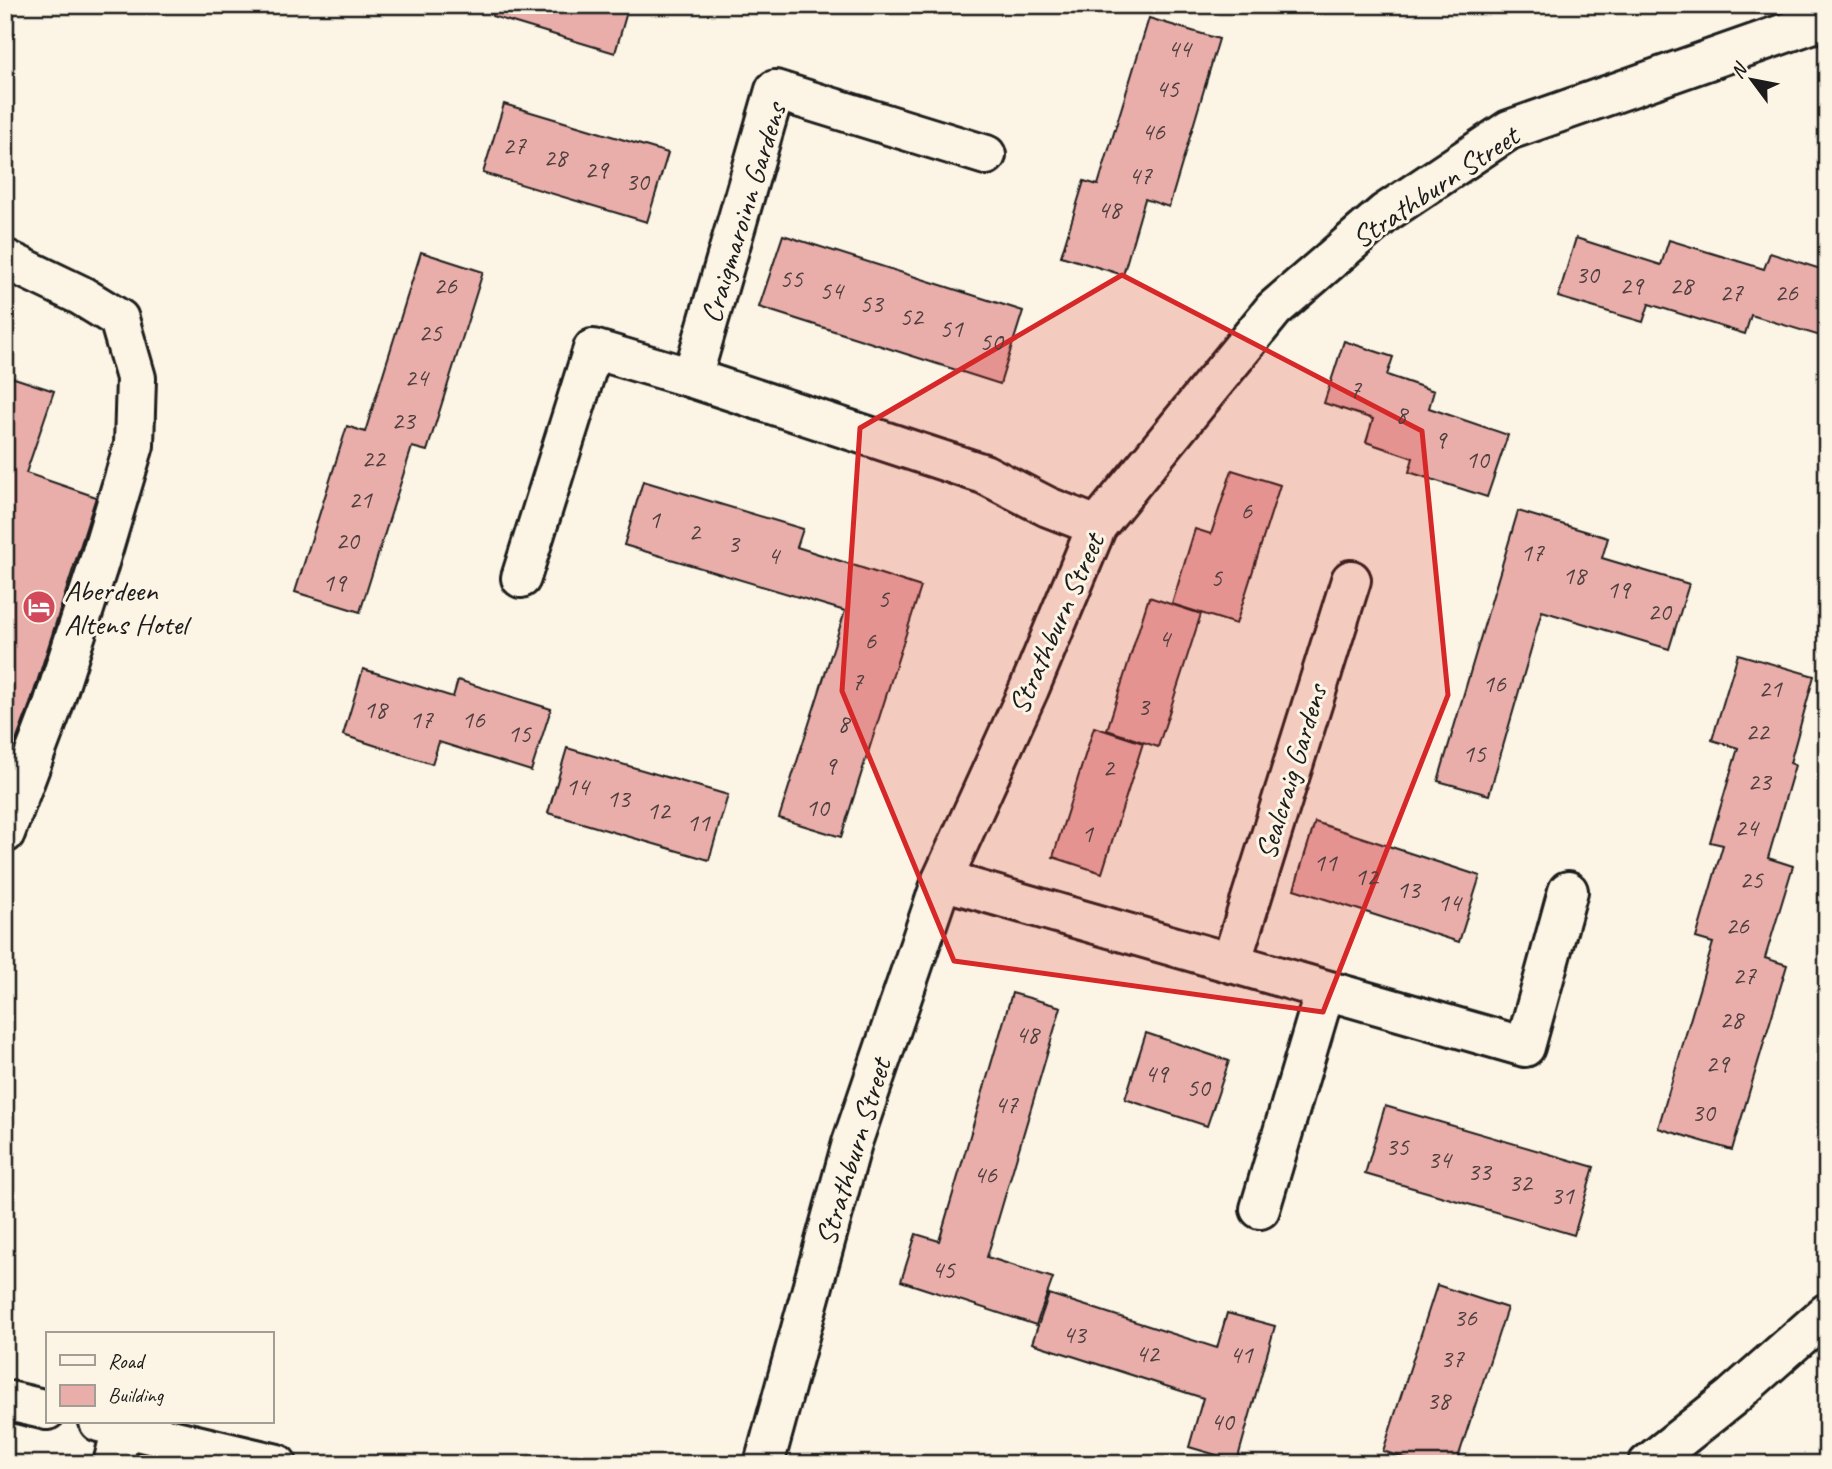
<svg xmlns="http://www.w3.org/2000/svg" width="1832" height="1469" font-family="Caveat,sans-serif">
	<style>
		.building { fill: #e9aeaa; stroke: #1c1c1c; stroke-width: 2 }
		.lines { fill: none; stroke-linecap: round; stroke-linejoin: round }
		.minor-casing { stroke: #1c1c1c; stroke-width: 44 }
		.minor { stroke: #fcf5e5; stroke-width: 38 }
		.marked { fill: #d62828; fill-opacity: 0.2; stroke: #d62828; stroke-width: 5; stroke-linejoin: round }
		.labels { text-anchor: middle; stroke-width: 6; stroke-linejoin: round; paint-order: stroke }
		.number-label { font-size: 26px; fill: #4f4040 }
		.street-label { font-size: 30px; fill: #1c1c1c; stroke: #fcf5e5 }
		.poi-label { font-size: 30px; fill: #1c1c1c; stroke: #fcf5e5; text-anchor: start }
	</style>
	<rect width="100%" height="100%" fill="#fcf5e5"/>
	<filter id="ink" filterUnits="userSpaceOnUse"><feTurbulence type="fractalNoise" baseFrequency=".0143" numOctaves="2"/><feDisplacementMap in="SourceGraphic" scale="14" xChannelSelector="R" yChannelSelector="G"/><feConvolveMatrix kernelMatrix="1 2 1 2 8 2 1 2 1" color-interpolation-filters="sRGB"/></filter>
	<g filter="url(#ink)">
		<!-- building -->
		<g class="building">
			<polygon points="494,5 629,5 615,53 492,16"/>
			<polygon points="1149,18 1219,39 1169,207 1145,199 1123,275 1061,256 1084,181 1098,185"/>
			<polygon points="504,104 668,153 647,222 483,173"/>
			<polygon points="783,235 1023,311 1000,384 759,307"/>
			<polygon points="1576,238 1661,265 1669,240 1764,269 1770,253 1827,271 1827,338 1751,315 1745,334 1649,304 1643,322 1558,297"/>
			<polygon points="421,252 483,272 427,451 412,447 360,612 295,592 347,426 365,432"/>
			<polygon points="1344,341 1393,357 1387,375 1434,391 1429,408 1508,435 1487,497 1409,472 1413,458 1366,442 1373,419 1324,403"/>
			<polygon points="5,375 54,391 26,473 96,497 30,704 5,770"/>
			<polygon points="1232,470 1280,485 1236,624 1172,604 1195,529 1211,534"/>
			<polygon points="643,481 803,529 797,547 921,587 841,837 779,818 845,611 624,545"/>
			<polygon points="1518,511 1608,538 1602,558 1689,584 1669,649 1542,611 1489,795 1438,781"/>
			<polygon points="1149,597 1201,614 1158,747 1107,730"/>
			<polygon points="1738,654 1814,676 1790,763 1795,765 1768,858 1793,866 1765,958 1787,965 1732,1150 1658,1128 1713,943 1696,938 1723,845 1710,842 1738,748 1712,740"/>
			<polygon points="363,669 453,697 458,680 551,709 531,771 439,742 432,764 343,735"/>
			<polygon points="1094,727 1143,743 1102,873 1053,857"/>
			<polygon points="567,748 728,795 709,860 548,813"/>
			<polygon points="1315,822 1480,876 1459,942 1294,889"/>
			<polygon points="1012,993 1061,1007 987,1257 1053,1278 1036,1325 901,1281 916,1234 939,1241"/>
			<polygon points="1146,1033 1229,1061 1207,1126 1125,1099"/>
			<polygon points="1385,1106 1594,1167 1574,1235 1365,1174"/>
			<polygon points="1437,1285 1507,1308 1456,1464 1421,1464 1383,1451"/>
			<polygon points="1049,1294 1217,1348 1227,1313 1275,1326 1237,1461 1189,1447 1203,1398 1032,1343"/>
		</g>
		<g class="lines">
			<defs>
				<g id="minor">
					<polyline points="5,259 80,295 119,319 136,378 134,445 97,569 51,711 5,833"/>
					<polyline points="692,378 775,90 986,155"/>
					<polyline points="521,578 593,349 692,378 984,474 1048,507 1097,526"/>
					<polyline points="942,880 1525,1047 1568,891"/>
					<polyline points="1231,963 1351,580"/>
					<polyline points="1260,1209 1325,991"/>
					<polyline points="5,1400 47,1410"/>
					<polyline points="99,1422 277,1464"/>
					<polyline points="113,1464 122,1427"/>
					<polyline points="764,1464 852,1143 942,880 1029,689 1097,526 1274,309 1385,213 1509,130 1811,24 1827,22"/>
					<polyline points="1648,1464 1732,1397 1827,1313"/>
				</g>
			</defs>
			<!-- minor casing -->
			<use href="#minor" class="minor-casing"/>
			<!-- minor -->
			<use href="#minor" class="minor"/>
		</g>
	</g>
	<!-- marked area -->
	<path class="marked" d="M1122 275 1422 431 1448 695 1323 1012 954 961 842 691 860 428Z"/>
	<!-- icons -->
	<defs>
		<symbol id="hotel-disc" viewBox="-11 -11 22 22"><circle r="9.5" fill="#d1495b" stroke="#fcf5e5"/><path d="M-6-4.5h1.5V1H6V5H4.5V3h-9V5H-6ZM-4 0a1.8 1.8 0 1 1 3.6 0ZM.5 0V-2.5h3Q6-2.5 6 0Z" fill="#fff"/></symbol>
	</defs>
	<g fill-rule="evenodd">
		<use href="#hotel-disc" x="20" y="588" width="38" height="38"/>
	</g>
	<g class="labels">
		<!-- number labels -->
		<g class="number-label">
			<text x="1179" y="57">44</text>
			<text x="1167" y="97">45</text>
			<text x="1153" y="140">46</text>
			<text x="514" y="154">27</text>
			<text x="555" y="166">28</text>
			<text x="596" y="178">29</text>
			<text x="1140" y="184">47</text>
			<text x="637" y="190">30</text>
			<text x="1109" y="218">48</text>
			<text x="1587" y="283">30</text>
			<text x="791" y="287">55</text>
			<text x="445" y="294">26</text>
			<text x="1631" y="294">29</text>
			<text x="1681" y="294">28</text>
			<text x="831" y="299">54</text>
			<text x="1731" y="301">27</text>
			<text x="1786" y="301">26</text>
			<text x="871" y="312">53</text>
			<text x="911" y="325">52</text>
			<text x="951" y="337">51</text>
			<text x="430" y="341">25</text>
			<text x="991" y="350">50</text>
			<text x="416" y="386">24</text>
			<text x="1355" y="398">7</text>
			<text x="1401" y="423">8</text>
			<text x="403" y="429">23</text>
			<text x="1440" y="448">9</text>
			<text x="373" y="467">22</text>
			<text x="1477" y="468">10</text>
			<text x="360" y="508">21</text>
			<text x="1246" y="519">6</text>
			<text x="654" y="528">1</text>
			<text x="694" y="540">2</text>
			<text x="347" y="549">20</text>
			<text x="733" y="552">3</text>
			<text x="1532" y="561">17</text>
			<text x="773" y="564">4</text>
			<text x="1574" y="584">18</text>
			<text x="1216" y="586">5</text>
			<text x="334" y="591">19</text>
			<text x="1618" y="598">19</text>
			<text x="883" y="607">5</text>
			<text x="1659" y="620">20</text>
			<text x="1164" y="647">4</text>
			<text x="870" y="649">6</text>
			<text x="857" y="690">7</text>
			<text x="1494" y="692">16</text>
			<text x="1770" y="697">21</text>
			<text x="1143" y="715">3</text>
			<text x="375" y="718">18</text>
			<text x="421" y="728">17</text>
			<text x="473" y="728">16</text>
			<text x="843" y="732">8</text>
			<text x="1757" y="740">22</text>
			<text x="519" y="742">15</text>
			<text x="1474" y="762">15</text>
			<text x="830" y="774">9</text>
			<text x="1108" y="776">2</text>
			<text x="1759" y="790">23</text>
			<text x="577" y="795">14</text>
			<text x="618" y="807">13</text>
			<text x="817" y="816">10</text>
			<text x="658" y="819">12</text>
			<text x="698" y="831">11</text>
			<text x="1746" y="836">24</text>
			<text x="1087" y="842">1</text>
			<text x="1325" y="871">11</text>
			<text x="1366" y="885">12</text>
			<text x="1751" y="888">25</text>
			<text x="1408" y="898">13</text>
			<text x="1449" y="911">14</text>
			<text x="1737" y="934">26</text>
			<text x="1744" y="984">27</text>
			<text x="1731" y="1028">28</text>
			<text x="1027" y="1043">48</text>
			<text x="1717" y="1072">29</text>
			<text x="1156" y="1082">49</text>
			<text x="1198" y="1096">50</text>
			<text x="1006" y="1113">47</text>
			<text x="1703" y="1121">30</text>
			<text x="1397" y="1155">35</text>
			<text x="1439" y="1168">34</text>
			<text x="1479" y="1180">33</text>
			<text x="985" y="1183">46</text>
			<text x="1520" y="1191">32</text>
			<text x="1562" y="1204">31</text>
			<text x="943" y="1278">45</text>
			<text x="1465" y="1326">36</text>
			<text x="1074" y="1343">43</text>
			<text x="1147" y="1362">42</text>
			<text x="1241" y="1363">41</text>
			<text x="1452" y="1367">37</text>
			<text x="1438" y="1409">38</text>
			<text x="1222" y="1430">40</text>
		</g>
		<!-- street labels -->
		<g class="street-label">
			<text transform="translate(1435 187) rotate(-34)" y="10">Strathburn Street</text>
			<text transform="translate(743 213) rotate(-73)" y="10">Craigmaroinn Gardens</text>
			<text transform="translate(1056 624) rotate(-66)" y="10">Strathburn Street</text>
			<text transform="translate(1291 772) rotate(-73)" y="10">Sealcraig Gardens</text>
			<text transform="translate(853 1152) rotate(-73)" y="10">Strathburn Street</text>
		</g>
		<!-- poi labels -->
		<g class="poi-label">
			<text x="64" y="600">Aberdeen<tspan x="64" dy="34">Altens Hotel</tspan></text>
		</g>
	</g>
	<!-- margin -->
	<rect width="1832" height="1469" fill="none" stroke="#fcf5e5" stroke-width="28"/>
	<rect x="14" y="14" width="1804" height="1441" fill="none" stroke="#1c1c1c" stroke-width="2.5" filter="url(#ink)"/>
	<!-- legend -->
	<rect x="46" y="1332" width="228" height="91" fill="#fcf5e5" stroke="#a29e95" stroke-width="2"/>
	<rect x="60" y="1355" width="35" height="10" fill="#fcf5e5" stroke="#a29e95" stroke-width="2"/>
	<text x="108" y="1368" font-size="21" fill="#1c1c1c">Road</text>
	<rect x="60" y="1385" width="35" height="21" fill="#e9aeaa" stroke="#a29e95" stroke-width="2"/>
	<text x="108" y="1402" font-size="21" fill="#1c1c1c">Building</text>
	<!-- north arrow -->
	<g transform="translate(1752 80) rotate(302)" stroke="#fcf5e5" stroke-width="5" paint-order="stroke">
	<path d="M0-5L12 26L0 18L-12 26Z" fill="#1c1c1c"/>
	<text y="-10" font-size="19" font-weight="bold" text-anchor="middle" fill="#1c1c1c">N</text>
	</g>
</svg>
